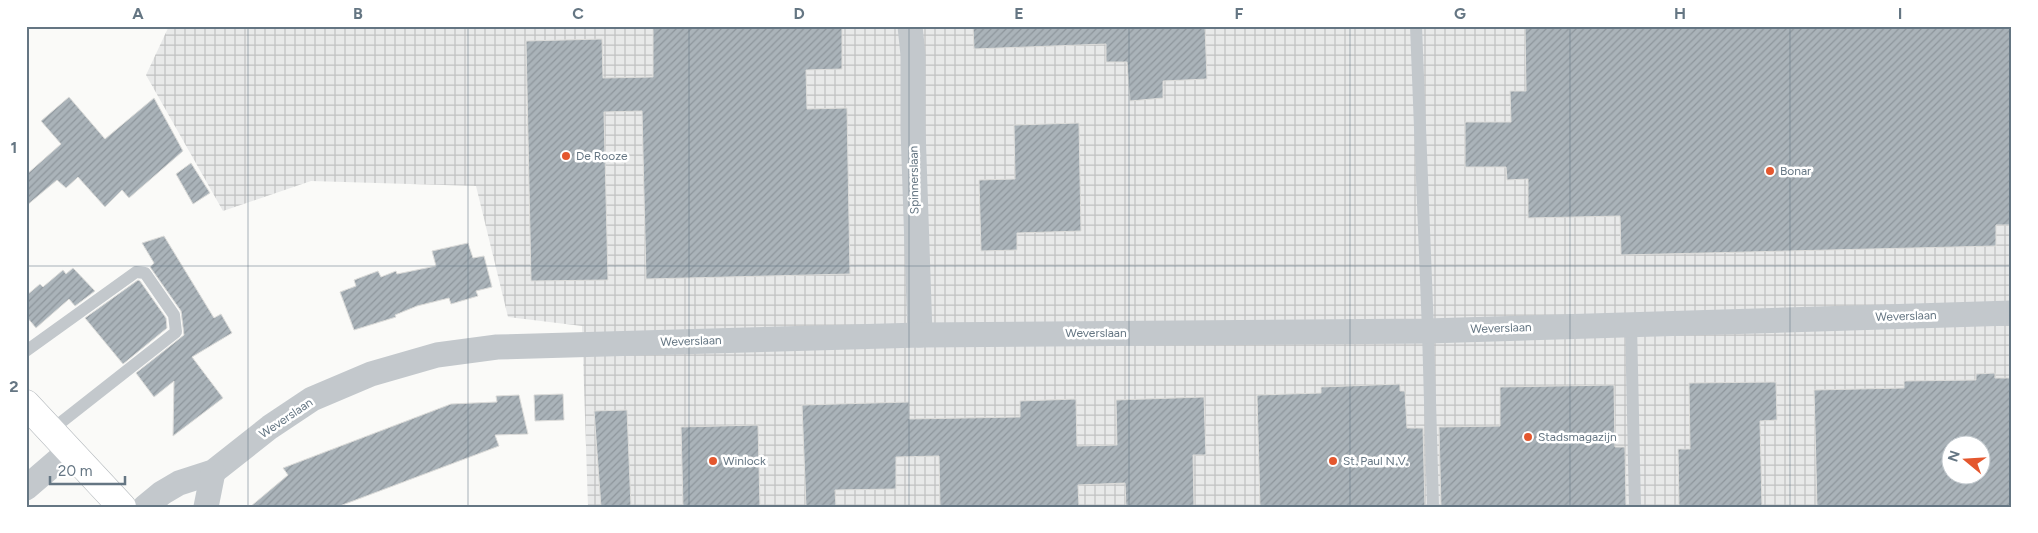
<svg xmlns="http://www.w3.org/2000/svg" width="2038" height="533" font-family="Figtree,sans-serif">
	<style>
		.industrial { fill: url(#industrial-grid); fill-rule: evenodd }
		.building { fill: url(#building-hatch); stroke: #dcdcda; fill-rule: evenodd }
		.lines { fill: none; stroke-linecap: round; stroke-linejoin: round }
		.primary-casing { stroke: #b5babe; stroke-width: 29 }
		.service { stroke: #c3c8cc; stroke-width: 12 }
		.minor { stroke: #c3c8cc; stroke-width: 25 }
		.primary { stroke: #fff; stroke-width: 28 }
		.grid { fill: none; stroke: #657683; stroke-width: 1; stroke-opacity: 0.55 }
		.poi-dot { fill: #e4572e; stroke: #fff; stroke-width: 2 }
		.labels { text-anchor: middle; stroke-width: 5; stroke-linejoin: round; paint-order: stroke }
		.poi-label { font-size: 12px; fill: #657683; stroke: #fff; text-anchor: start }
		.street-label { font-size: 12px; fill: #657683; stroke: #fff }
		.neatline { fill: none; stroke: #657683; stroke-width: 2 }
		.grid-label { font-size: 16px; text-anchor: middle; font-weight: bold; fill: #657683 }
	</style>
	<defs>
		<pattern id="industrial-grid" width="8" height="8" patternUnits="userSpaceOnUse" patternTransform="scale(1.25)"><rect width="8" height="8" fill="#e8e9e9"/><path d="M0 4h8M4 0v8" fill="none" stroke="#c0c1c2"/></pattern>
		<pattern id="building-hatch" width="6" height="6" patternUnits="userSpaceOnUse" patternTransform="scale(1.25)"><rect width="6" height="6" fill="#aab3b9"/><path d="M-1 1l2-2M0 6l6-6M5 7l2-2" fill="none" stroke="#8e969c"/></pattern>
	</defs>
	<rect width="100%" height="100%" fill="#fafaf8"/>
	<!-- industrial -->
	<path class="industrial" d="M169 26H2012V507H588L582 326 508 317 476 186 311 181 223 211 146 75ZM1950 446H1980V476H1950Z"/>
	<!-- building -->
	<g class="building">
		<polygon points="653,26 842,26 842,69 806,70 807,109 847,108 850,274 646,279 642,111 604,112 608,280 531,281 526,41 602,39 603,78 653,77"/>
		<polygon points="973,26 1205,26 1207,79 1163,81 1163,98 1130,101 1127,62 1106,62 1106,44 974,49"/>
		<polygon points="1525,26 2012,26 2012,225 1996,225 1996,246 1621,255 1620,216 1528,218 1528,179 1507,180 1506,167 1465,167 1465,122 1511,122 1510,91 1526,91"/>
		<polygon points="69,97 105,139 154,98 183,151 129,198 122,190 105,207 78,177 66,188 57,180 26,206 26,175 61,144 41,121"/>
		<polygon points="1079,123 1081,231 1017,233 1017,250 981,251 979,180 1015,179 1014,125"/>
		<polygon points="191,163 210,193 193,204 176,174"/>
		<polygon points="164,236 214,318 221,314 232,333 192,357 223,398 173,436 174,381 154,397 136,373 184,335 181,311 150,267 154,263 142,243"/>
		<polygon points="468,243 473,258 484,256 492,287 476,291 478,296 451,304 449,298 417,306 395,315 396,317 354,330 340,292 356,286 354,280 378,271 381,277 396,271 397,274 436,266 432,251"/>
		<polygon points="73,268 95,291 75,306 69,299 36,328 26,316 26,296 40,284 43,287 63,270 66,274"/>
		<polygon points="138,280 140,281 166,318 167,328 123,364 85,318"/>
		<path d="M1995 373V378H2012V507H1817L1814 390 1904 388V381L1976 380V374ZM1950 446H1980V476H1950Z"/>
		<polygon points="1776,382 1777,420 1760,421 1762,507 1679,507 1678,449 1690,449 1689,383"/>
		<polygon points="1400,384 1400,391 1405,391 1407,428 1423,428 1425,507 1260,507 1257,395 1321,393 1321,387"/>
		<polygon points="1614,385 1615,447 1625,447 1626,507 1441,507 1439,427 1500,426 1500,387"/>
		<polygon points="563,394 564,420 535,421 534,395"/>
		<polygon points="519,395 528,434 495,435 499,446 337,507 250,507 288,475 283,468 451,404 497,402 496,396"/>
		<polygon points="1204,397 1206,455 1193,455 1194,507 1126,507 1125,483 1078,485 1079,507 940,507 939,456 896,457 896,489 835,490 836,507 806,507 802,405 909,402 909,419 1020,417 1020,401 1076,399 1077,446 1117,445 1116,400"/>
		<polygon points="627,410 631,507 601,507 594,411"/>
		<polygon points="758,425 760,507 683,507 681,427"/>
	</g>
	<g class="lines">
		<defs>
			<polyline id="primary" points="26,404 122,507"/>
		</defs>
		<!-- primary casing -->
		<use href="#primary" class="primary-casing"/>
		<!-- service -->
		<g class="service">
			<polyline points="1416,26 1428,331 1433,507"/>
			<polyline points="1631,324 1635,507"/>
			<polyline points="26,351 136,272 145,273 174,315 176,332 50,431"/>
		</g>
		<!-- minor -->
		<g class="minor">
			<polyline points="910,26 913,55 913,129 920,335"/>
			<polyline points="26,488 69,451"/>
			<polyline points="145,507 162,493 179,483 213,472 270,427 312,399 371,374 437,355 497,347 920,335 1428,331 2012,313"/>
			<polyline points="206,507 213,472"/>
		</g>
		<!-- primary -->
		<use href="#primary" class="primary"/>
	</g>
	<!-- grid -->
	<path class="grid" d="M248 26V507M468 26V507M689 26V507M909 26V507M1129 26V507M1350 26V507M1570 26V507M1790 26V507M26 266H2012"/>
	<!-- markers -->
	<g class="poi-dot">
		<circle cx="566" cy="156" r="5"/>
		<circle cx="1770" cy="171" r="5"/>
		<circle cx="1528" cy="437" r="5"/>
		<circle cx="713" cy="461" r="5"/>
		<circle cx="1333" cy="461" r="5"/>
	</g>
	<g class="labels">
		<!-- poi labels -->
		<g class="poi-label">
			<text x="576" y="160">De Rooze</text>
			<text x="1780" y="175">Bonar</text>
			<text x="1538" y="441">Stadsmagazijn</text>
			<text x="723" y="465">Winlock</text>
			<text x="1343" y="465">St. Paul N.V.</text>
		</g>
		<!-- street labels -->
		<g class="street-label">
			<text transform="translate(914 180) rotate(-91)" y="4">Spinnerslaan</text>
			<text transform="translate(1906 316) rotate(-2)" y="4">Weverslaan</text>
			<text transform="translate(1501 328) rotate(-2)" y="4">Weverslaan</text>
			<text x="1096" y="337">Weverslaan</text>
			<text transform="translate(691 341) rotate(-2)" y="4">Weverslaan</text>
			<text transform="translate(286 418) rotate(-34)" y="4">Weverslaan</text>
		</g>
	</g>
	<!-- border -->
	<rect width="2038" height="533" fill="none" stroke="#ffffff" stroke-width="55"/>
	<!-- north arrow -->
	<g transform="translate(1966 460) rotate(288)"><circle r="24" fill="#ffffff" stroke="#c1c8cd"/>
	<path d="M0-4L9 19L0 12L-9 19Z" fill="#e4572e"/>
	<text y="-8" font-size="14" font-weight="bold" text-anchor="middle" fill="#657683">N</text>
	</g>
	<!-- scale -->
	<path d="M50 476v8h75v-8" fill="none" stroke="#657683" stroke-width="2.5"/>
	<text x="58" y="476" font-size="15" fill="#657683" stroke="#ffffff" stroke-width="4" paint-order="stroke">20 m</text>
	<rect x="28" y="28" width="1982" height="478" class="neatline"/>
	<g class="grid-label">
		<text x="138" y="19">A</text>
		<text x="358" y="19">B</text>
		<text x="578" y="19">C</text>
		<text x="799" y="19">D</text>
		<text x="1019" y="19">E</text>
		<text x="1239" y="19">F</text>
		<text x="1460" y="19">G</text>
		<text x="1680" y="19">H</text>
		<text x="1900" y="19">I</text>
		<text x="14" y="153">1</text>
		<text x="14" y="392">2</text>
	</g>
</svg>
